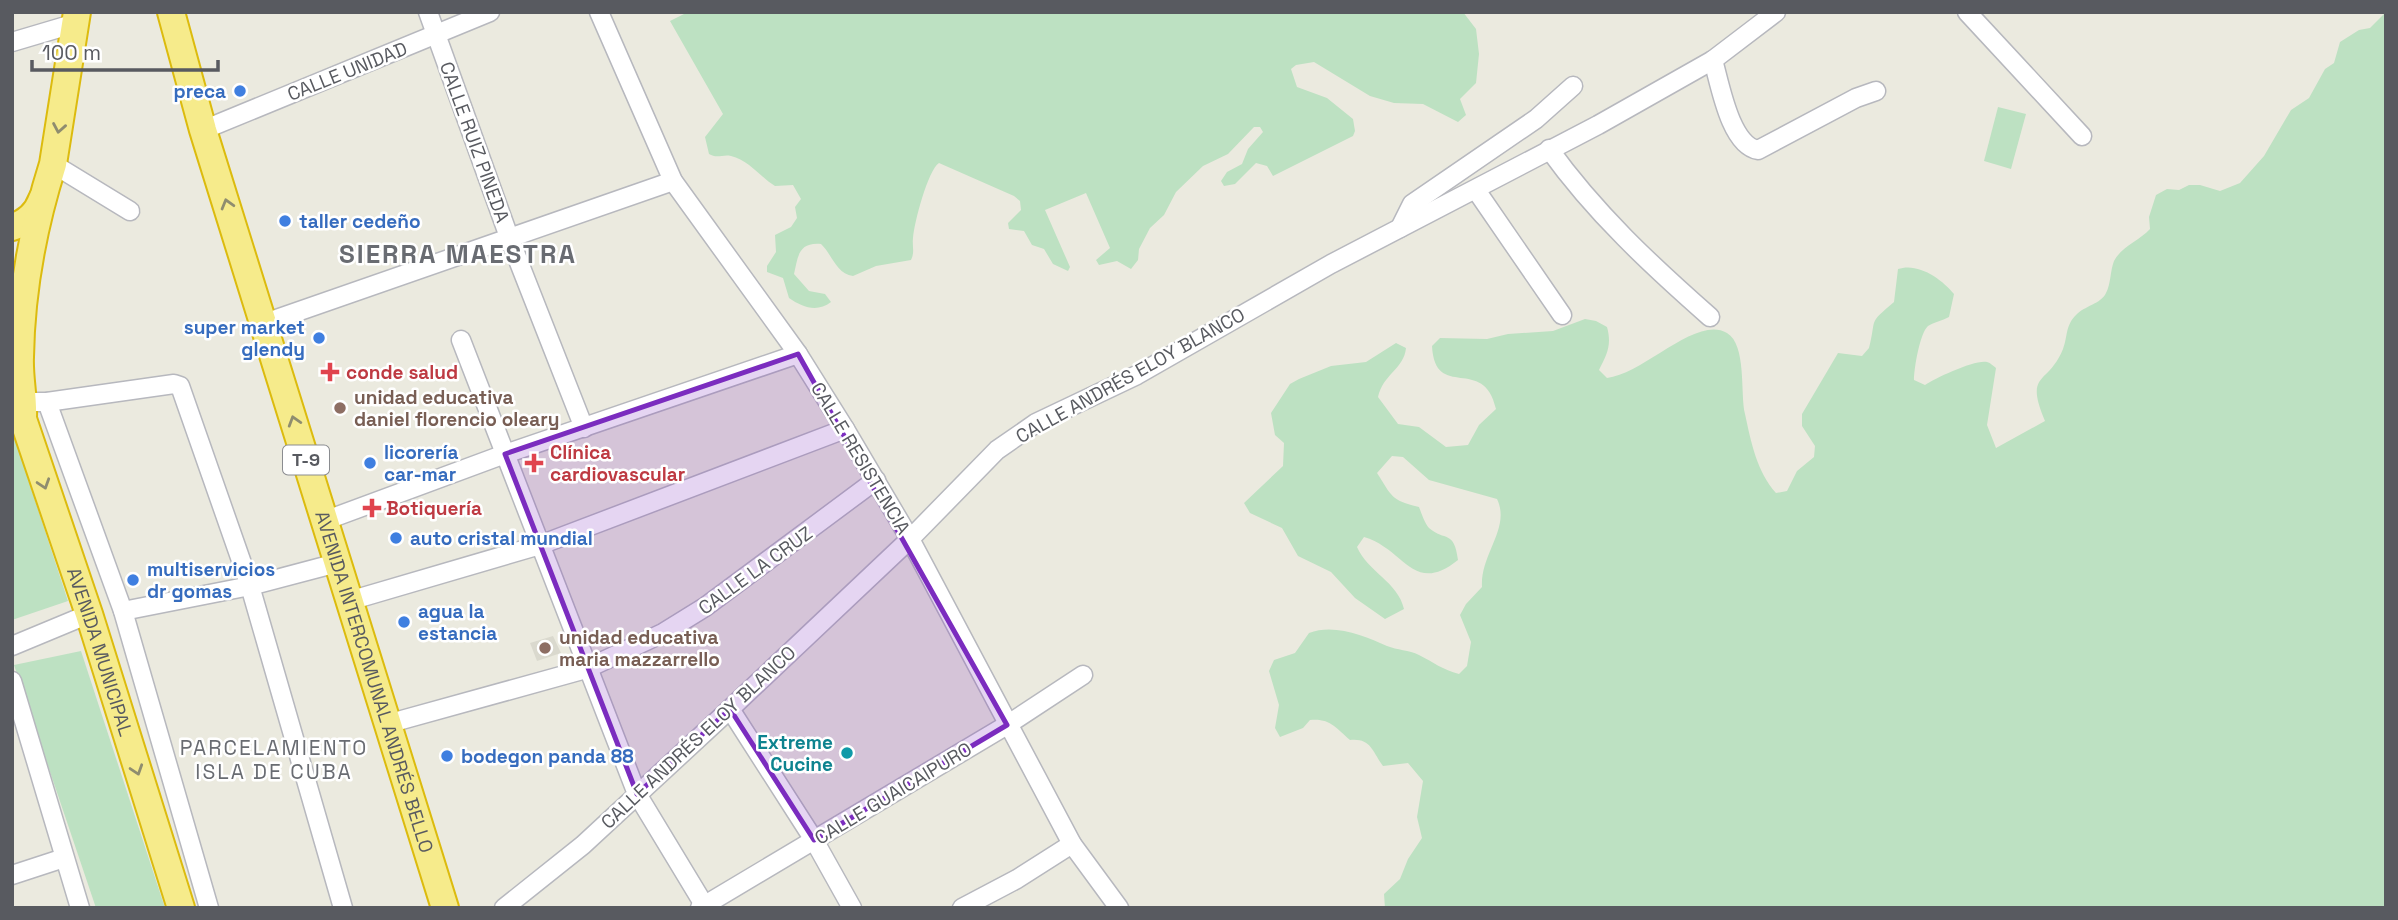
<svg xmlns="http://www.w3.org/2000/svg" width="2398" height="920" font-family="'Space Grotesk',sans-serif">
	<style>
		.education { fill: #dad9ce }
		.green { fill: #bde1c2 }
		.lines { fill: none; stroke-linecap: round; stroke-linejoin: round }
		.minor-casing { stroke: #b7b8be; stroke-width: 21 }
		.highway-casing { stroke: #dcbb0e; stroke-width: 30 }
		.minor { stroke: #fff; stroke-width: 18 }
		.highway { stroke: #f6eb8b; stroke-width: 26 }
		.oneway { stroke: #8f8d6f }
		.marked { fill: #7b2cbf; fill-opacity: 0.2; stroke: #7b2cbf; stroke-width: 5; stroke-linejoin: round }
		.shop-dot { fill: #3f7fe0; stroke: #fff; stroke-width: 2.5 }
		.health-dot { fill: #e0444e; stroke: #fff; stroke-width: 2.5 }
		.education-dot { fill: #8d6e63; stroke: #fff; stroke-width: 2.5 }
		.culture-dot { fill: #0f9aa8; stroke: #fff; stroke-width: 2.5 }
		.labels { text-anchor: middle; stroke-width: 5; stroke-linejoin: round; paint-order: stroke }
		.shield { fill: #fff; stroke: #8a8c90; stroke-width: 2 }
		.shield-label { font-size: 18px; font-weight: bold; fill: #585a60 }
		.street-label { font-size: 19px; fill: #585a60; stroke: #fff }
		.shop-label { font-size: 19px; font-weight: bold; fill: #366cbe; stroke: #fff; text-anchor: start }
		.health-label { font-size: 19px; font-weight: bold; fill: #be3a42; stroke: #fff; text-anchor: start }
		.education-label { font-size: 19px; font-weight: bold; fill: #785e54; stroke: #fff; text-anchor: start }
		.culture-label { font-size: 19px; font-weight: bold; fill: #0d838f; stroke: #fff; text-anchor: end }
		.neighbourhood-label { font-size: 21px; letter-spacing: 2px; fill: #696c72; stroke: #fff }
		.district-label { font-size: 26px; font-weight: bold; letter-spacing: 2px; fill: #696c72; stroke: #fff }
	</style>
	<rect width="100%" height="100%" fill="#ebeadf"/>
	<!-- education -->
	<polygon class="education" points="553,636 561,653 537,661 530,643"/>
	<!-- green -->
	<g class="green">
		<path d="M688 12H1463L1476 29 1479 54 1476 83 1460 99 1466 115 1458 122 1423 104 1394 103 1370 96 1314 62 1296 65 1291 69 1297 87 1327 98 1353 119 1355 131 1353 136 1273 176 1267 166 1256 163 1235 184 1224 186 1221 181 1227 172 1242 164 1248 149 1263 132 1260 127H1254L1228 154 1203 166 1176 192 1164 215 1150 228 1139 249 1138 260 1131 269 1117 261 1099 265 1096 260 1110 248 1086 193 1045 210 1070 267 1068 271 1053 264 1044 249 1032 245 1024 231 1009 229 1008 223 1021 210 1020 201 1014 196 939 163C928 170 914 223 913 238 912 246 915 252 911 260L876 266 853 276C836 274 832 254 821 244 798 242 798 257 794 274L809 291 825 294 831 302C817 313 802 307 789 298L783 278 767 272V266L776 252 775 235 791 227 797 218 795 207 801 199 793 185 775 186C761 178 749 160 731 156 723 154 717 159 709 154L705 137 723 114 670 21Z"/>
		<path d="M2386 12V908H1385L1384 894 1400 879 1408 859 1422 838 1417 817 1423 781 1408 763 1383 766C1372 751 1371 738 1350 740 1336 728 1330 718 1310 720L1303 728 1280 737 1275 728 1279 705 1269 671 1274 660 1295 653 1309 633C1334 623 1365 636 1387 646 1397 650 1409 650 1419 655 1433 662 1443 670 1459 674L1467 666 1471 642 1460 615 1466 604 1482 587C1480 554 1511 528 1497 499L1429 480 1403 457 1392 456 1377 473C1392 496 1390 500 1419 507 1421 512 1425 524 1429 528 1445 542 1454 529 1458 560 1413 596 1405 549 1364 537L1357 547C1368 572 1398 582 1404 609L1385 619 1355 598 1331 572 1298 556 1282 528 1250 513 1244 503 1283 466 1284 443 1275 435 1271 413 1290 384 1299 379 1331 366 1366 362 1396 343 1406 348C1404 369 1383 374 1378 397L1398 424 1419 427 1446 447 1468 445 1479 425 1496 409C1484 354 1435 402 1432 346L1440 338 1487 339 1508 334 1553 331 1585 319 1596 321 1607 327C1612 345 1607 354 1599 370L1607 378C1644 374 1696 315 1727 333 1747 345 1740 394 1745 414 1751 442 1757 472 1776 493L1787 491 1797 471 1814 457 1815 446 1802 426V414L1838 353 1862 356 1869 348C1877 317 1867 325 1894 302L1898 269C1918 262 1942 279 1954 294L1949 317C1942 321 1934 322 1928 326 1920 333 1914 368 1914 380L1925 385C1935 378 1976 359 1987 362 1991 363 1993 366 1996 368L1987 425 1996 448 2045 421C2024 371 2048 386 2063 349 2068 336 2065 326 2076 315 2084 306 2101 304 2106 293 2111 284 2110 271 2114 261 2122 246 2139 241 2150 229L2149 217 2156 195 2167 189 2179 190 2189 185H2200L2220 191 2240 183 2264 156 2291 110 2309 98 2325 69 2334 63 2340 42 2359 30 2370 28Z"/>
		<polygon points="1998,107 2026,114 2011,169 1984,161"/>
		<polygon points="12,430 68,601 12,620"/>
		<polygon points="81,651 165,908 96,908 14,665"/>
	</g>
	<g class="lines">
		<defs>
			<g id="minor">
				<polyline points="428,12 509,237 584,428"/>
				<polyline points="599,12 673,181 798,354 845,429 910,539 1072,844 1119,908"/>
				<polyline points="1967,12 2082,136"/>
				<polyline points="12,42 76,23"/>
				<path d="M1713 60C1720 84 1730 145 1758 150L1856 98 1876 91"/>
				<polyline points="203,130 490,12"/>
				<path d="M1549 149C1595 213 1651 265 1710 317"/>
				<polyline points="53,164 130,211"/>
				<polyline points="1476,190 1562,315"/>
				<polyline points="1400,228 1412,204 1536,119 1573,86"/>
				<polyline points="265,323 673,181"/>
				<polyline points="461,340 637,794 706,908"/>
				<polyline points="24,402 47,402 174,384 180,386 250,586 343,908"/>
				<polyline points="47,402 123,611 209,908"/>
				<polyline points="324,521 505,454 798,354"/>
				<polyline points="349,601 540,545 845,429"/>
				<polyline points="123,611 250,586 337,563"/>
				<polyline points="12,646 89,614"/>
				<polyline points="12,681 80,908"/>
				<polyline points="730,709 814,840 852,908"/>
				<polyline points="387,724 586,669 663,633 705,607 876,480"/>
				<polyline points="12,875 64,858"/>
				<polyline points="504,908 583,845 730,709 910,539 997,450 1036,423 1137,375 1331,264 1598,125 1713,60 1776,12"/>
				<polyline points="700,908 1007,725 1083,675"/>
				<polyline points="962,908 1017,879 1072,844"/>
			</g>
			<g id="highway">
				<path id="s1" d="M171 12 203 130 445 908"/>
				<path d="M12 227C26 223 37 213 42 199"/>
				<path id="s2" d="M12 399 23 419 89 614 181 908"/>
				<path d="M23 417C24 397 19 377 20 357 21 293 34 224 53 164L77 12"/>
			</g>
		</defs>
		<!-- minor casing -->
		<use href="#minor" class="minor-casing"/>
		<!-- highway casing -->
		<use href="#highway" class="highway-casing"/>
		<!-- minor -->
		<use href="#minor" class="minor"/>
		<!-- highway -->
		<use href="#highway" class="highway"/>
	</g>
	<!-- one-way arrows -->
	<defs><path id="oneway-chevron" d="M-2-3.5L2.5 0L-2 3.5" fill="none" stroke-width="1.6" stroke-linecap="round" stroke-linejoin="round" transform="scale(1.75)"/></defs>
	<g class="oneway">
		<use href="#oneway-chevron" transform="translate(59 128) rotate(100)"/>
		<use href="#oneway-chevron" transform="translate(227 204) rotate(-106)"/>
		<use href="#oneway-chevron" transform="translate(294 421) rotate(-107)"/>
		<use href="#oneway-chevron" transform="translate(44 484) rotate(72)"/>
		<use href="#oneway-chevron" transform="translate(137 770) rotate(72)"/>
	</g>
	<!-- marked area -->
	<path class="marked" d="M798 354 1007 725 814 840 730 709 637 794 505 454Z"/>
	<!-- markers -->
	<g class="shop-dot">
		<circle cx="240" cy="91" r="7"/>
		<circle cx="285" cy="221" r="7"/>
		<circle cx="319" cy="338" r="7"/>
		<circle cx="370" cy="463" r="7"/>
		<circle cx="396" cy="538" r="7"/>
		<circle cx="133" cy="580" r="7"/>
		<circle cx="404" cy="622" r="7"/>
		<circle cx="447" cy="756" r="7"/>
	</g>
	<g class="health-dot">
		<path d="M326.5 361.5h7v7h7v7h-7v7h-7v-7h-7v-7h7z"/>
		<path d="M530.5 452.5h7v7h7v7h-7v7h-7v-7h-7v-7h7z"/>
		<path d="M368.5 497.5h7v7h7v7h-7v7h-7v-7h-7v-7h7z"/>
	</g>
	<g class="education-dot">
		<circle cx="340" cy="408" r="7"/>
		<circle cx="545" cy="648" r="7"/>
	</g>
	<circle class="culture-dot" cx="847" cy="753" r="7"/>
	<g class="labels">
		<!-- shield labels -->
		<rect class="shield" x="283" y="445.5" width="46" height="29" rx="5"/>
		<g class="shield-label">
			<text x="306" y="466">T-9</text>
		</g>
		<!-- street labels -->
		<g class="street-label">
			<text transform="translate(347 71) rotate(-22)" y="7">CALLE UNIDAD</text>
			<text transform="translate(475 142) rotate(70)" y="7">CALLE RUIZ PINEDA</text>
			<text transform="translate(1130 375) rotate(-29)" y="7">CALLE ANDRÉS ELOY BLANCO</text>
			<text transform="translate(861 458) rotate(59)" y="7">CALLE RESISTENCIA</text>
			<text transform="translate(755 570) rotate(-36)" y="7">CALLE LA CRUZ</text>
			<text dy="7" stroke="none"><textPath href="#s2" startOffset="268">AVENIDA MUNICIPAL</textPath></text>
			<text dy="7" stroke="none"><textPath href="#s1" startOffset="700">AVENIDA INTERCOMUNAL ANDRÉS BELLO</textPath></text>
			<text transform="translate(698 737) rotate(-43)" y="7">CALLE ANDRÉS ELOY BLANCO</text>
			<text transform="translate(893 793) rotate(-31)" y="7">CALLE GUAICAIPURO</text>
		</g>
		<!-- shop labels -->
		<g class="shop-label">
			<text x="226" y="98" text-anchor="end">preca</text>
			<text x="299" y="228">taller cedeño</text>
			<text x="305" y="334" text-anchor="end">super market<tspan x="305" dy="22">glendy</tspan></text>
			<text x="384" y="459">licorería<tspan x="384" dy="22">car-mar</tspan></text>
			<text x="410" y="545">auto cristal mundial</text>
			<text x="147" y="576">multiservicios<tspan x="147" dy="22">dr gomas</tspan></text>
			<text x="418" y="618">agua la<tspan x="418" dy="22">estancia</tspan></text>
			<text x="461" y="763">bodegon panda 88</text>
		</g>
		<!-- health labels -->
		<g class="health-label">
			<text x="346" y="379">conde salud</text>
			<text x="550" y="459">Clínica<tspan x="550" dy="22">cardiovascular</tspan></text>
			<text x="386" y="515">Botiquería</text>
		</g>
		<!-- education labels -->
		<g class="education-label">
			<text x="354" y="404">unidad educativa<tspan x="354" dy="22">daniel florencio oleary</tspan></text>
			<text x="559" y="644">unidad educativa<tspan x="559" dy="22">maria mazzarrello</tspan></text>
		</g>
		<!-- culture labels -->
		<g class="culture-label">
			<text x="833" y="749">Extreme<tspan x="833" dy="22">Cucine</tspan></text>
		</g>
		<!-- neighbourhood labels -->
		<g class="neighbourhood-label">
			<text x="274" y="755">PARCELAMIENTO<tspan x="274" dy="24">ISLA DE CUBA</tspan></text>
		</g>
		<!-- district labels -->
		<g class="district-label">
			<text x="458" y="263">SIERRA MAESTRA</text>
		</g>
	</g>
	<!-- border -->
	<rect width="2398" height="920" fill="none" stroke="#585a60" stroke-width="28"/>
	<!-- scale -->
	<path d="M32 60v10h186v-10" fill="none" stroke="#585a60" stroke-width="3.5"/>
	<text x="42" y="60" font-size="21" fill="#585a60" stroke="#ffffff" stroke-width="5" paint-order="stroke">100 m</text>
</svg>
